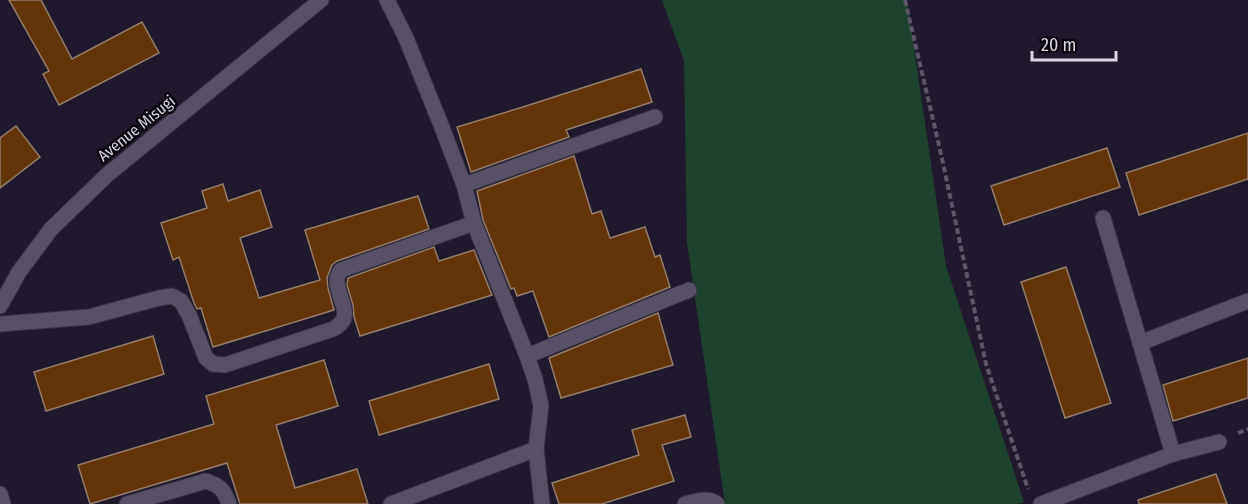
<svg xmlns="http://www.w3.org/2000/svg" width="1248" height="504" font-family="'Fira Sans Condensed',sans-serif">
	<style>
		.green { fill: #1e412e }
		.building { fill: #623606; stroke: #927c6a; stroke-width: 1.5 }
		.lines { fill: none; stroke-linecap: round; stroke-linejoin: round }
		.lane-casing { stroke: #383242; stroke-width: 17 }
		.street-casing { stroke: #383242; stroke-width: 17 }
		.secondary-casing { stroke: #383242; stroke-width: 17 }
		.path { stroke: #5b5567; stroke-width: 4; stroke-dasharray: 6 3; stroke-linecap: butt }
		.lane { stroke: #585067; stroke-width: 15 }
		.street { stroke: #585067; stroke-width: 15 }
		.secondary { stroke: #585067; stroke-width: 15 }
		.labels { text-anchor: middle; stroke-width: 5; stroke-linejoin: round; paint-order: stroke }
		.street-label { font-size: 16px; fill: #dad6e3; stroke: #09060e }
	</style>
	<rect width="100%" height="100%" fill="#20192d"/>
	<!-- green -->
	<polygon class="green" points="662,0 907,0 946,266 1024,502 1017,504 725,504 687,242 684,61"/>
	<!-- building -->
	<g class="building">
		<polygon points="9,0 41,0 72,59 142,22 159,53 59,105 43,74 49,71"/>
		<polygon points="641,69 652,102 566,130 569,137 471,172 457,127 523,107"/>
		<polygon points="16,126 40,157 0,188 0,138"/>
		<polygon points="1248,133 1248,179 1139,215 1126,173"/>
		<polygon points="1107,148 1120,187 1004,225 991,186"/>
		<polygon points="574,156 592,214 601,211 610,238 645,227 655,257 660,255 670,287 549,337 533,291 517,296 514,288 511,289 483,220 477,191"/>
		<polygon points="223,184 228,201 260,190 272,227 240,238 259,298 320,280 305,230 418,196 429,229 337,261 332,265 327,278 328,288 334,310 213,347 201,308 197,309 194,303 179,257 173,260 161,223 207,208 202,191"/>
		<polygon points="434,247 439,261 474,250 492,295 360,336 354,317 353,305 347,285 348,278"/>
		<polygon points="1066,267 1111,403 1065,418 1021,282"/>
		<polygon points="658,313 673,365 561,398 549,358"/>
		<polygon points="153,336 164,374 46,411 34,372"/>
		<polygon points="1248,358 1248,398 1173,421 1163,385"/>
		<polygon points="324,360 338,406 276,425 295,488 357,469 368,504 240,504 227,463 90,504 78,465 214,424 206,396"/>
		<polygon points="489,364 499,399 379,435 369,401"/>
		<polygon points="685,415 691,437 662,445 674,481 602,504 559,504 552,483 639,455 632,430"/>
		<polygon points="1216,474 1227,504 1139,504 1138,500"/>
	</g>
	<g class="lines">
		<defs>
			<g id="lane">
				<polyline points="1103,218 1173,454"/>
				<polyline points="1140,343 1248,301"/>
			</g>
			<g id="street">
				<polyline points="387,0 406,38 443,130 464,185 474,223 527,356 535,379 541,406 536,449 542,504"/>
				<polyline points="464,185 655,117"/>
				<path d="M0 324 89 317 159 298 172 296 181 301 189 315 206 358 213 364 225 365 333 329C357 317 336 298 337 279 337 277 340 272 341 270L474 223"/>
				<polyline points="527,356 689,290"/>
				<path d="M127 504 206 481C220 486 224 489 229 504"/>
				<polyline points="391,504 536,449"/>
				<path d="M685 504C696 501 707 497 717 504"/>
				<polyline points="1041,504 1173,454 1219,442"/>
			</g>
			<g id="secondary">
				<polyline points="0,306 19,272 51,229 107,175 321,0"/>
				<polyline points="0,494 3,504"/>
			</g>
		</defs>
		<!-- lane casing -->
		<use href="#lane" class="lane-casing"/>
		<!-- street casing -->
		<use href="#street" class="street-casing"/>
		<!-- secondary casing -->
		<use href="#secondary" class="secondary-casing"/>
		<!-- path -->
		<g class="path">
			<polyline points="905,0 941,154 986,364 1028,489"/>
			<polyline points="1238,433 1248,429"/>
		</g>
		<!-- lane -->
		<use href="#lane" class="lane"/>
		<!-- street -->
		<use href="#street" class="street"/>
		<!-- secondary -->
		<use href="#secondary" class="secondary"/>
	</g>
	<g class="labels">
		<!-- street labels -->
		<g class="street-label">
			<text transform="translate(136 128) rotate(-39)" y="6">Avenue Misugi</text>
		</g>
	</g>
	<!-- scale -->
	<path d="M1032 51v9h84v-9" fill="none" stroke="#dad6e3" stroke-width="3"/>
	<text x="1041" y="51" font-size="18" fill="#dad6e3" stroke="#09060e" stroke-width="4.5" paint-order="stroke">20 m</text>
</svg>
